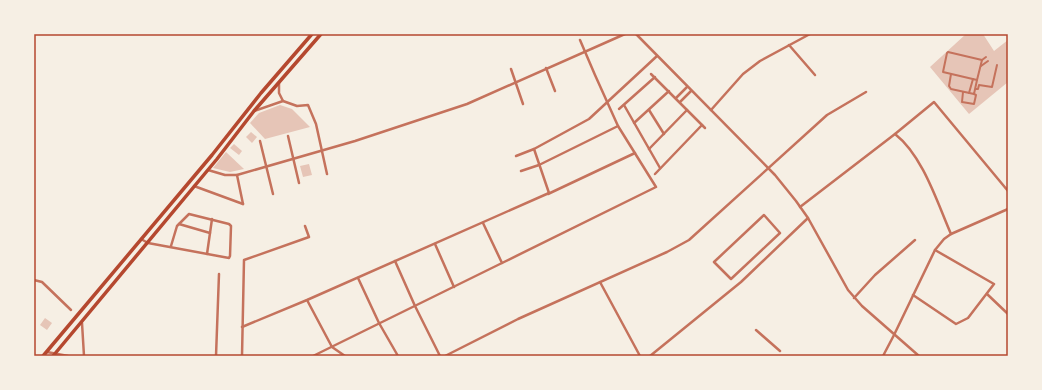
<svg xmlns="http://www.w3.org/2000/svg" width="1042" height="390" font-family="Karla,sans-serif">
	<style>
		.building { fill: #e6c5b7 }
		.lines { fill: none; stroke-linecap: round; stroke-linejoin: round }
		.pedestrian { stroke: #c5725c; stroke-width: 2 }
		.minor { stroke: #c5725c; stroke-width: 2.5 }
		.secondary { stroke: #b5482f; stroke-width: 3.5 }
		.neatline { fill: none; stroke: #b5482f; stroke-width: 1.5 }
	</style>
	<rect width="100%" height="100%" fill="#f6efe4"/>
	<!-- building -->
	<g class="building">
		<polygon points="966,34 983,34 994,51 1008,40 1008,82 969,114 930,67"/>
		<polygon points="280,105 292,109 310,127 265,139 250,123 259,113"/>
		<polygon points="251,132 257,137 252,143 246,137"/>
		<polygon points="234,144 242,151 239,155 230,148"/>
		<polygon points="226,152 244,169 230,172 213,168"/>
		<polygon points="309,164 312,175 303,177 300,166"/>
		<polygon points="45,318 52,323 47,330 40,325"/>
	</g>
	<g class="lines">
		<!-- pedestrian -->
		<g class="pedestrian">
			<polyline points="981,66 988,61"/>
			<polyline points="951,74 949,86 951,89 974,94 977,80 943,72 947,53 948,52 982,60 986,57"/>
			<polyline points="977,80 982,60"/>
			<polyline points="976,89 978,89 979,85 992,87 997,65"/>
			<polyline points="963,92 962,102 974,104 976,95 974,94"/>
			<polyline points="969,93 973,79"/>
		</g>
		<!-- minor -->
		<g class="minor">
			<polyline points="636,34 775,175 796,201 808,218 848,290 862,306 919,356"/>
			<polyline points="789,45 815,75"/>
			<polyline points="546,68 555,91"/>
			<polyline points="511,69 523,104"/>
			<polyline points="651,74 705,128"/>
			<polyline points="279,83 279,93 283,101"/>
			<polyline points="676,98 687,87"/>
			<polyline points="680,102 691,91"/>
			<polyline points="624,105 660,168"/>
			<polyline points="619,109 655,77"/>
			<polyline points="649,110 664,134"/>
			<polyline points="711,110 743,74 760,61 810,34"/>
			<polyline points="254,111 283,101 297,106 308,105 316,124 327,174"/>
			<polyline points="634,123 669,91"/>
			<polyline points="895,134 934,102 1008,191"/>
			<polyline points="288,136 299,183"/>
			<polyline points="260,141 273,194"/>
			<polyline points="649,149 687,110"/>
			<polyline points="516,156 534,149 589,119 657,56"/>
			<polyline points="208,170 225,175 237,175 355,141 467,104 625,34"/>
			<polyline points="521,171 539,165 618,126"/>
			<polyline points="655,174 702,125"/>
			<polyline points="237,175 243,204"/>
			<polyline points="194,186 243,204"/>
			<polyline points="548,194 635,153"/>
			<path d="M800 207 895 134C923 156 937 202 951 234"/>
			<polygon points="764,215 780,233 731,279 714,262"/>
			<polyline points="179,224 210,233"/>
			<polyline points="141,239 148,243 229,258 230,256 231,226 229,224 189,214 177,226 171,246"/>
			<polyline points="435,244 454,287"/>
			<polyline points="207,254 212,219"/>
			<polyline points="395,261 415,306 440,356"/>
			<polyline points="502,263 656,187 618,126 595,75 580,40"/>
			<polyline points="358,278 379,323 398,356"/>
			<polyline points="34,280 42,282 71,310"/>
			<polyline points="600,282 640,356"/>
			<polyline points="987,294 1008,314"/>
			<polyline points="913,295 956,324 968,318 994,284 935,250"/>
			<polyline points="854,298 875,275 915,240"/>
			<polyline points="307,300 332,347 345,356"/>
			<polyline points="82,323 84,356"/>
			<polyline points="242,327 307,300 549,193 534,149"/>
			<polyline points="756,330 780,351"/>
			<polyline points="47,352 68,356"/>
			<polyline points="216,356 219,274"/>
			<polyline points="242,356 244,260 309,237 305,226"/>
			<polyline points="313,356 502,263 483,223"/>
			<polyline points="445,356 518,319 667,252 689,240 827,115 866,92"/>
			<polyline points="650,356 741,282 808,218"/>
			<polyline points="883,356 894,335 935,250 944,239 951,234 1008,209"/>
		</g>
		<!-- secondary -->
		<g class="secondary">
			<polyline points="43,356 212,155 261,93 312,34"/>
			<polyline points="53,356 217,159 254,111 321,34"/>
		</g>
	</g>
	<!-- border -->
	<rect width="1042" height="390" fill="none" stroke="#f6efe4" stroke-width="70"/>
	<rect x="35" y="35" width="972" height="320" class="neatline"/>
</svg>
